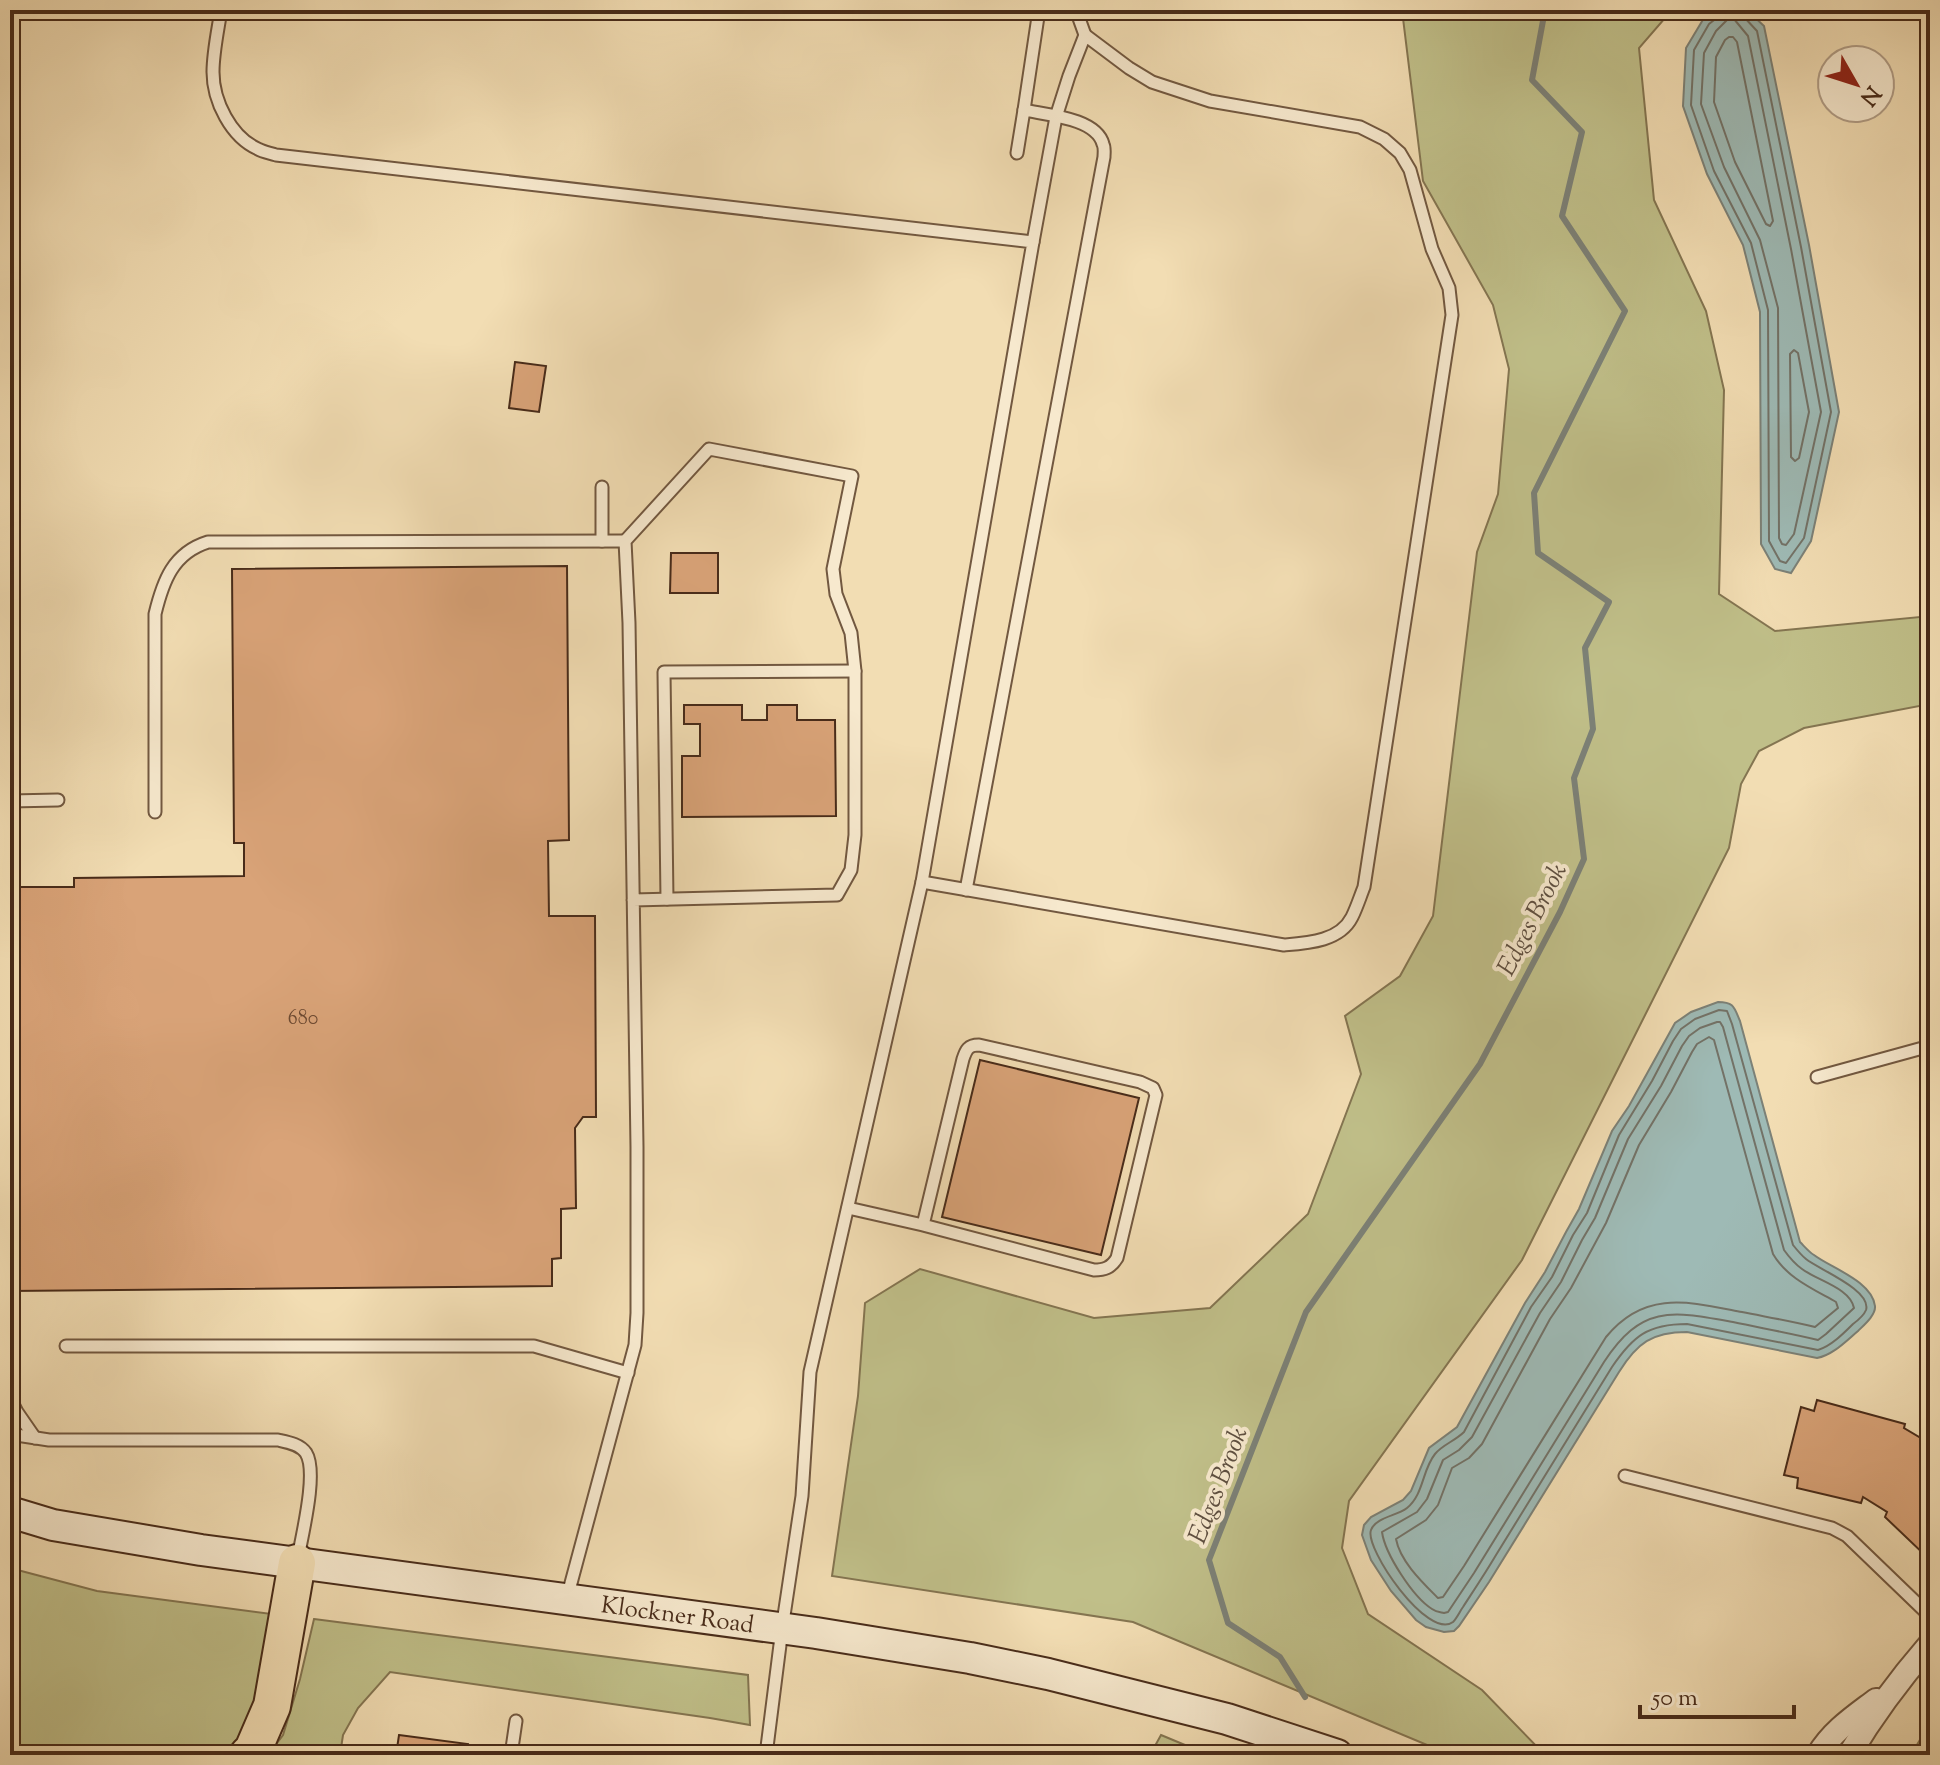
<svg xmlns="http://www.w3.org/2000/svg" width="1940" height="1765" font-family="'Sorts Mill Goudy',serif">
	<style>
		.green { fill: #c0bf89; stroke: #847551; stroke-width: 2 }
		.water { fill: #9ebab5; stroke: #7c8177; stroke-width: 2 }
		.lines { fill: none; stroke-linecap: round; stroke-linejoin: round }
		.shore { stroke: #737267; stroke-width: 2 }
		.stream { stroke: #7c8177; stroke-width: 6 }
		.building { fill: #d9a378; stroke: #482b19; stroke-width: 2 }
		.service-casing { stroke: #725840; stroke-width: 15 }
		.minor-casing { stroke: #725840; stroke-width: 26 }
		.secondary-casing { stroke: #482b19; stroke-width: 34 }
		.trunk-casing { stroke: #482b19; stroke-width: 40 }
		.service { stroke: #f7e9ce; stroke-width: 11 }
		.minor { stroke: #f7e9ce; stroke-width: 22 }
		.secondary { stroke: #f7e9ce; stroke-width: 30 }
		.trunk { stroke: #f2ddb3; stroke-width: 36 }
		.labels { text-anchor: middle; stroke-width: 8; stroke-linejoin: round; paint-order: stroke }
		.number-label { font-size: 20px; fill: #6c4931 }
		.street-label { font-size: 24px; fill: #482b19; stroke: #f7e9ce }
		.water-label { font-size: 26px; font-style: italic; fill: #5e4f40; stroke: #f7e9ce }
	</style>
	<rect width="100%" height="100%" fill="#f2ddb3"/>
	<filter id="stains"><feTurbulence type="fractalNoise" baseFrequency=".0025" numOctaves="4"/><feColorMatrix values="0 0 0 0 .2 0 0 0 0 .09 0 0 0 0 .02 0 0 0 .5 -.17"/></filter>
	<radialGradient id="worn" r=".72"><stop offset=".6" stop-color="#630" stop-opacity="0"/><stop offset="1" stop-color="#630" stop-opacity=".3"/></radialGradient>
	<!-- green -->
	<g class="green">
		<polygon points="1402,10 1672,10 1639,48 1654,200 1706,311 1724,390 1719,594 1775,631 1930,616 1930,704 1804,728 1759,751 1741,784 1729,848 1522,1260 1349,1501 1342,1548 1368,1614 1482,1690 1545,1755 1451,1755 1133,1622 832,1576 858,1396 865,1303 920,1269 1094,1318 1210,1308 1308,1214 1361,1074 1345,1016 1400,976 1433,916 1477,552 1498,494 1509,369 1493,305 1423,181"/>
		<polygon points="10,1568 97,1591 272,1614 254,1718 228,1755 10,1755"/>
		<polygon points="314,1619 748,1675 750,1725 710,1718 390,1672 358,1708 343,1735 340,1755 268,1755 283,1735 300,1679"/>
		<polygon points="1930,1723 1930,1755 1911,1755"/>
		<polygon points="1161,1735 1209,1755 1150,1755"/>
	</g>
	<!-- water -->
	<g class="water">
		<polygon points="1717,10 1748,11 1764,26 1809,245 1839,412 1811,541 1791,573 1775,569 1761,544 1760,312 1743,245 1707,174 1683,106 1686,48 1704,18"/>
		<path d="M1718 1002C1734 1002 1734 1007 1740 1021L1800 1242C1805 1247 1809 1252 1814 1255 1831 1268 1872 1281 1875 1306 1876 1315 1864 1325 1858 1331 1846 1341 1833 1355 1817 1358L1687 1332C1652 1332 1637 1343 1619 1372L1489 1582 1459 1626 1454 1631 1444 1632 1426 1627 1416 1620 1391 1591 1371 1560 1362 1535 1364 1525 1371 1517 1403 1500 1411 1491 1429 1448 1457 1427 1525 1303 1545 1272 1566 1232 1579 1209 1612 1131 1629 1106 1675 1023 1691 1012Z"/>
	</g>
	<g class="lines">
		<!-- shore -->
		<g class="shore">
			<polyline points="1719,10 1718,17 1709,24 1694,50 1691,105 1714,171 1751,243 1768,310 1769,541 1780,561 1786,563 1804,538 1831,412 1801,247 1757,31 1744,17 1743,10"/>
			<polygon points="1728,19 1734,19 1748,36 1791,249 1821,412 1794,534 1786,545 1782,544 1779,538 1778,308 1760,240 1724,167 1701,104 1704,53 1716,31"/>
			<polygon points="1729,37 1733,37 1737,42 1773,221 1770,226 1766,224 1735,162 1714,102 1716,57 1725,40"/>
			<polygon points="1794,350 1798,353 1809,412 1799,458 1795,461 1791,457 1790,354"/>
			<path d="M1719 1010 1727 1011 1732 1024 1793 1245C1797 1250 1801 1255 1806 1259 1818 1269 1872 1290 1866 1310 1864 1315 1857 1321 1853 1324 1843 1334 1831 1346 1818 1350L1687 1324C1648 1324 1633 1336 1612 1367 1573 1430 1535 1492 1496 1555 1486 1572 1474 1590 1463 1607 1460 1611 1457 1618 1453 1622 1428 1641 1364 1548 1371 1530 1376 1517 1397 1516 1407 1508 1424 1494 1422 1470 1435 1454 1442 1445 1455 1441 1464 1432L1531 1307 1552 1277 1573 1235 1587 1213 1619 1135 1652 1081 1673 1041 1681 1029 1695 1019Z"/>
			<path d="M1717 1022H1720L1723 1027 1784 1250C1789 1257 1795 1264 1802 1269 1818 1281 1850 1288 1854 1308L1826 1334 1818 1340C1789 1333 1761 1328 1733 1322 1672 1311 1642 1304 1604 1362L1474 1573 1448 1612 1444 1613C1439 1612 1436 1612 1432 1609 1413 1597 1385 1554 1382 1532L1417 1512 1427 1499 1443 1460 1459 1450 1472 1437 1540 1313 1561 1282 1582 1240 1595 1218 1628 1139 1661 1086 1682 1046 1689 1036 1700 1028Z"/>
			<path d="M1709 1037 1714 1040 1773 1254C1787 1278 1813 1289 1836 1302L1838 1308 1815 1327C1791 1321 1767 1317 1742 1312 1690 1302 1645 1289 1606 1337L1464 1566 1443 1597 1438 1598C1422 1582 1400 1561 1396 1539L1426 1520 1438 1505 1452 1468 1469 1458 1482 1444 1550 1319 1571 1288 1606 1223 1639 1145 1671 1092 1692 1052 1697 1044Z"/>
		</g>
		<!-- stream -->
		<polyline class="stream" points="1305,1697 1280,1657 1228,1623 1209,1560 1306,1312 1480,1064 1560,912 1584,859 1574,778 1593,729 1585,648 1609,602 1538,553 1534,493 1625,311 1562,216 1582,132 1532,80 1545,10"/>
	</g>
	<!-- building -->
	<g class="building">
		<polygon points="515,362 546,366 539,412 509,408"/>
		<polygon points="671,553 718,553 718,593 670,593"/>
		<polygon points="567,566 569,840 548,841 549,916 595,916 596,1117 583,1117 575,1128 576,1208 561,1209 561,1258 552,1259 552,1286 10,1291 10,887 74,887 74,878 244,876 244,843 234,843 232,569"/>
		<polygon points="684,705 742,705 742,720 767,720 767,705 797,705 797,720 835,720 836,816 682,817 682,756 700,756 700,724 684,724"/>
		<polygon points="980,1060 1139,1098 1101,1255 942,1217"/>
		<polygon points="1817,1400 1905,1424 1904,1428 1926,1441 1930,1438 1930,1560 1885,1517 1887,1512 1863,1497 1861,1503 1797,1488 1798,1478 1784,1475 1801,1407 1814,1411"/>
		<polygon points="399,1735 468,1744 467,1755 396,1755"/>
	</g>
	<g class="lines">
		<defs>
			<g id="service">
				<path d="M221 10C218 30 213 52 213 72 213 101 231 137 258 149 263 152 270 153 276 155L1033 242 922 882 810 1372 802 1496 782 1629 766 1755"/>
				<polyline points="1076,10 1085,35"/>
				<polyline points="1024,110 1039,10"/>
				<polyline points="602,487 602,541"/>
				<polyline points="10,801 58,800"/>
				<path d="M155 812V614C163 581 173 553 208 542L625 541"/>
				<path d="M922 882 1284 945C1309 943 1340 941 1352 917 1357 907 1360 897 1364 887L1452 315 1449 288 1432 249 1410 170 1400 153 1384 139 1360 127 1210 101 1152 82 1129 68 1085 35 1069 76 1056 117 1033 242"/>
				<path d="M966 890 1104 157C1104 153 1105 148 1103 144 1096 118 1047 115 1024 110L1017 153"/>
				<polyline points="667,899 664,672 855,671"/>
				<polyline points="1817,1077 1930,1046"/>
				<path d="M848 1208 923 1225 1094 1270C1104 1270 1111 1268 1117 1258L1156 1095 1153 1088 1140 1082 979 1045C968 1045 966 1050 963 1059L923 1225"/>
				<polyline points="66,1346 534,1346 628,1373"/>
				<polyline points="10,1398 17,1412 35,1438"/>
				<path d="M10 1434 49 1440H278C287 1442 300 1444 306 1453 318 1472 302 1535 298 1558"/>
				<polyline points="1625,1476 1832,1528 1847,1536 1930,1616"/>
				<polyline points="567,1598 635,1345 637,1313 637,1147 629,623 625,541 709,449 852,476 833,569 836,594 851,633 855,671 855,835 851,870 837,895 633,900"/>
				<polyline points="511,1755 516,1721"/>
			</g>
			<g id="minor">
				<path d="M1818 1755C1832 1731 1855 1716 1876 1700"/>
				<path d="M1849 1755C1874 1713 1898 1681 1930 1644"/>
			</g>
			<g id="secondary">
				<path id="s1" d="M10 1512 53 1525 201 1550 816 1633 970 1658 1048 1674 1227 1719 1337 1755"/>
			</g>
			<polyline id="trunk" points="248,1755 253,1750 272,1706 297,1563"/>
		</defs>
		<!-- service casing -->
		<use href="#service" class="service-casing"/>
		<!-- minor casing -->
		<use href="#minor" class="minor-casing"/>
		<!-- secondary casing -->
		<use href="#secondary" class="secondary-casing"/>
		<!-- trunk casing -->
		<use href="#trunk" class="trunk-casing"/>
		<!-- service -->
		<use href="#service" class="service"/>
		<!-- minor -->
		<use href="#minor" class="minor"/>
		<!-- secondary -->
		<use href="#secondary" class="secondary"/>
		<!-- trunk -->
		<use href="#trunk" class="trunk"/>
	</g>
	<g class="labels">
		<!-- number labels -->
		<g class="number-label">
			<text x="303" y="1024">680</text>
		</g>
		<!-- street labels -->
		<g class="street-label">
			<text dy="8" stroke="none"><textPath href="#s1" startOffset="676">Klockner Road</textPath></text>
		</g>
		<!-- water labels -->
		<g class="water-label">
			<text transform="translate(1531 919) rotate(-63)" y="9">Edges Brook</text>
			<text transform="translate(1217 1485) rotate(-69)" y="9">Edges Brook</text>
		</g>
	</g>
	<!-- margin -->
	<rect width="1940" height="1765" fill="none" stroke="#f2ddb3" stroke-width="40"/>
	<rect x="12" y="12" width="1916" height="1741" fill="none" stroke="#482b19" stroke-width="4"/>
	<rect x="20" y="20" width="1900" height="1725" fill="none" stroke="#482b19" stroke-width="2"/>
	<!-- north arrow -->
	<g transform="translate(1856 84) rotate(129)"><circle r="38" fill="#f7e9ce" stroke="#b19d86" stroke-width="2"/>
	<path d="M0-6L14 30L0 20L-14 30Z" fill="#8f2418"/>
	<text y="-12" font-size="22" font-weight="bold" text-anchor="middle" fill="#482b19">N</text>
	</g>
	<!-- scale -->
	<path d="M1640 1705v12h154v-12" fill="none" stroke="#482b19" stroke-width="4"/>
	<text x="1652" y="1705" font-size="24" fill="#482b19" stroke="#f7e9ce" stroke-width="6" paint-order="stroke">50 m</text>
	<rect width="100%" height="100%" filter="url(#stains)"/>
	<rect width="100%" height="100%" fill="url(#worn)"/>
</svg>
